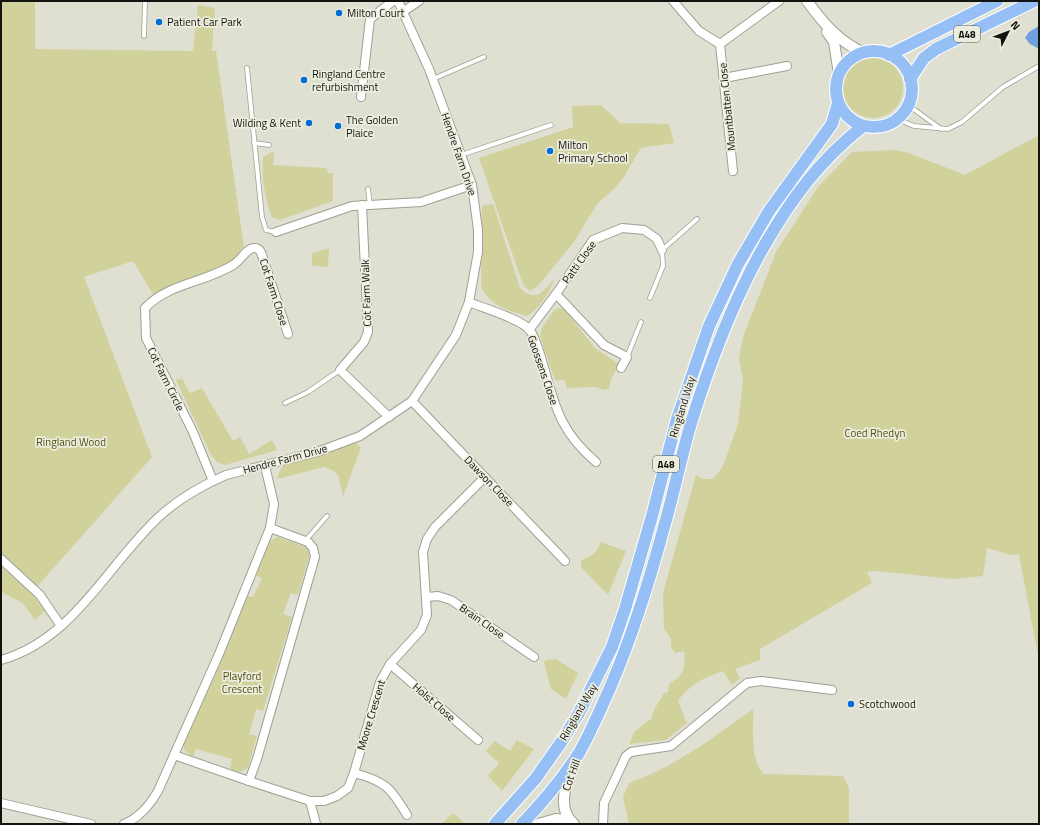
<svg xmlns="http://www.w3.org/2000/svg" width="1040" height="825" font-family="'Titillium Web',sans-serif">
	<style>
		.green { fill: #d1d29b }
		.water { fill: #70a1df }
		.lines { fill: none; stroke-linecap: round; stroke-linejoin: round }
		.service-casing { stroke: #9fa093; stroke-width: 5.5 }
		.minor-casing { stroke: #9fa093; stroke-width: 10 }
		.tertiary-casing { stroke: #9fa093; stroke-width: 12 }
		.primary-casing { stroke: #fff; stroke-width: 14 }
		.service { stroke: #fff; stroke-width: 4 }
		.minor { stroke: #fff; stroke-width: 8 }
		.tertiary { stroke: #fff; stroke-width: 10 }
		.primary { stroke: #96c0f5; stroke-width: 12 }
		.poi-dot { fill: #006ed5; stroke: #ededdf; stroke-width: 1.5 }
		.labels { text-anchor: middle; stroke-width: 3.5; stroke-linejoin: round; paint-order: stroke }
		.shield { fill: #ededdf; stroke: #54554d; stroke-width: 1 }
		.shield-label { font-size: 10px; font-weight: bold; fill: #13140f }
		.poi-label { font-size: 11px; fill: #13140f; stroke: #ededdf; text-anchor: start }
		.street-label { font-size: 11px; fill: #13140f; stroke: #ededdf }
		.park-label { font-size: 11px; fill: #505011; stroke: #ededdf }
	</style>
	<rect width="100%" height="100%" fill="#dfe0d2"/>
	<!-- green -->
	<g class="green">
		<polygon points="1,1 35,1 35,49 193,51 198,5 215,8 212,51 216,51 245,255 235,265 155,298 133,261 84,277 152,457 34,590 1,559"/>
		<circle cx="873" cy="88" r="30"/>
		<polygon points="601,105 620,123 669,124 674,143 641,148 623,178 613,190 597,204 574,242 538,286 530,291 524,286 519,273 479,158 573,127 572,106"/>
		<path d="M1039 135V661L1019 554 1011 555 987 548 983 576 954 579 876 571 867 572 872 583 760 649V660L735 669 740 678 732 685 723 671C704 678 690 684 678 701L687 723 666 740 629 744 635 731 651 719 655 708 664 693 668 692 669 684C684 674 686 670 684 651L675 653 671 647V639L664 629 663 593 696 475 702 479H713L722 468 738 424 743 380 739 358 743 337 776 252 818 187 852 152 894 150 909 153 965 175Z"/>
		<path d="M274 151 273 165 327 168 328 173H333V201L280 220 272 217C265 199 261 176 263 157Z"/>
		<path d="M493 204 520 288C536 303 542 292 554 279 550 293 540 308 527 316 509 311 487 305 481 285L482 206Z"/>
		<polygon points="329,248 328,267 312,266 312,253"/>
		<polygon points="558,308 564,309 595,348 619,364 611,380 609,388 604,390 596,387 567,388 564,379 557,381 554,378 540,336 542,328 554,310"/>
		<polygon points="182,378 190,393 202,388 233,441 240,437 249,454 272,440 277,450 225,465 217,462 211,455 176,380"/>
		<polygon points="356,443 361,448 343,496 338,475 334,471 324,467 277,479 280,470 285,464"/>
		<polygon points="277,537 306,547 310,554 298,595 291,593 283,614 292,617 263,711 256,709 249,734 257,736 248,768 240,772 232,770 230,767 232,759 196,749 193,757 184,750 184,740 218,666 247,596 253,597 262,578 255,575 270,541"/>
		<polygon points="601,542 626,551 608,595 581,567 581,561 595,553"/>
		<polygon points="1,567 32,594 45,611 35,620 23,603 1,592"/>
		<polygon points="556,659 578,673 566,699 551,689 544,663 545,660"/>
		<path d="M753 709C754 728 749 759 764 774L843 776 849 788V824H629L623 797 629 783C675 767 714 737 753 709Z"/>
		<polygon points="517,740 534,749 502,791 488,776 499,763 486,751 495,741 510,751"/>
		<polygon points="453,813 465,824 441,824"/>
	</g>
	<!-- water -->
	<polygon class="water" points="1039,26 1039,49 1030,44 1025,38 1029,32"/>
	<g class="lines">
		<defs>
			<g id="service">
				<polyline points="144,36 145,1"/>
				<polyline points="247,68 262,217 266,230 276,232"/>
				<polyline points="433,79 484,57"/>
				<polyline points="908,105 941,129"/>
				<polyline points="897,119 914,126 948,129 962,122 1003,87 1039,66"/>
				<polyline points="254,143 269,145"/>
				<polyline points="461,155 551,125"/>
				<polyline points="368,189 370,205"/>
				<polyline points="650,298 663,266 662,250 697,219"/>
				<polyline points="627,357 641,322"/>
				<polyline points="285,403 308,392 340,370"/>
				<polyline points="305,541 327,516"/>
			</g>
			<g id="minor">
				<polyline points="673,1 699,31 720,44 779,1"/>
				<polyline points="404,11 419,1"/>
				<polyline points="720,44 733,171"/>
				<polyline points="724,78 787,66"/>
				<polyline points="361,97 370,19 393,1"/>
				<polyline points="362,205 368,332 364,342 340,370 389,417"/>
				<polyline points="276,232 352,206 421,202 472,185"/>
				<polyline points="556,294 604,345 627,357 621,368"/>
				<path d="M469 302C483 308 521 319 530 330 537 341 541 358 545 371 556 411 563 434 596 462"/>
				<polyline points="529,330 556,294 593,240 622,228 644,230 657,239 662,250"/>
				<polyline points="412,401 565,561"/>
				<path d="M213 481 193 432 146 338 145 308C169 283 204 283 233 265 240 261 247 248 254 248 261 247 262 256 264 261L288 334"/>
				<polyline points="1,559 40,595 61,626"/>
				<polyline points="427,597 438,596 451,600 534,657"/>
				<path d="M1 660C75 639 108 563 161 515 179 499 203 485 226 475L317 452 360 436 412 401 456 335 469 302 478 252V230L472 185 429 69 398 1"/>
				<polyline points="390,664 478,740"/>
				<polyline points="174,755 249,781 257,759 315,557 313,548 308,542 270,528"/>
				<path d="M354 773C385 781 391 788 407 815"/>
				<polyline points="249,781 310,801 324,801 337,796 348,788 354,773 380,682 390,664 421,630 427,615 423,552 427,539 435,527 485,477"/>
				<polyline points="310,801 316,824"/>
				<polyline points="1,803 91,824"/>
				<path d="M124 824C139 818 150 805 158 791L219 654 270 528 274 504 265 466"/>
				<polyline points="603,824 604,803 626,756 631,752 671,746 747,683 761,681 832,690"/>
			</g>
			<g id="tertiary">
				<path d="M807 1C824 24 838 41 864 53"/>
				<polyline points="827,32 834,42 839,74"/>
				<path d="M572 769C565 785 557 810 574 824"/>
				<polyline points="538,824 556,819 571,821"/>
			</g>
			<g id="primary">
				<circle cx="874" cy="89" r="38"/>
				<polyline points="889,55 997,1"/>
				<polyline points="910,79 924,58 936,49 1034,1"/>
				<polyline points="495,824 536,778 562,741 579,713 612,647 625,609 652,516 677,419 709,326 738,264 769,211 832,124 838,103"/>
				<path d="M522 824C543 802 563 778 579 753 591 732 600 710 610 688 633 634 649 583 664 527 674 493 681 457 691 423 710 362 732 303 763 248 791 199 819 161 863 126"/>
			</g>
		</defs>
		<!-- service casing -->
		<use href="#service" class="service-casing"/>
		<!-- minor casing -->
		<use href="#minor" class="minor-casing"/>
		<!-- tertiary casing -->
		<use href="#tertiary" class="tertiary-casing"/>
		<!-- primary casing -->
		<use href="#primary" class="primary-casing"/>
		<!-- service -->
		<use href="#service" class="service"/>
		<!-- minor -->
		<use href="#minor" class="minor"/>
		<!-- tertiary -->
		<use href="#tertiary" class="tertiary"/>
		<!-- primary -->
		<use href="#primary" class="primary"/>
	</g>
	<!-- markers -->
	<g class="poi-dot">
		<circle cx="339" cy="13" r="4"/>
		<circle cx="159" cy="22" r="4"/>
		<circle cx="304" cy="80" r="4"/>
		<circle cx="309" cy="123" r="4"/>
		<circle cx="338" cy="126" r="4"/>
		<circle cx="550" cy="151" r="4"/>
		<circle cx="851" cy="704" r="4"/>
	</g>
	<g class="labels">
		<!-- shield labels -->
		<g class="shield">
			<rect x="954" y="26" width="26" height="16" rx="3"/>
			<rect x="653" y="456" width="26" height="16" rx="3"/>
		</g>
		<g class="shield-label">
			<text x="967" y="38">A48</text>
			<text x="666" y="468">A48</text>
		</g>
		<!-- poi labels -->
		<g class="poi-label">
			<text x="347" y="17">Milton Court</text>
			<text x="167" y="26">Patient Car Park</text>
			<text x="312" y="78">Ringland Centre<tspan x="312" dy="13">refurbishment</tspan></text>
			<text x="346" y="124">The Golden<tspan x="346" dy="13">Plaice</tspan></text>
			<text x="301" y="127" text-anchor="end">Wilding &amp; Kent</text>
			<text x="558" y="149">Milton<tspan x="558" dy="13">Primary School</tspan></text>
			<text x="859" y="708">Scotchwood</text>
		</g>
		<!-- street labels -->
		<g class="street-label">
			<text transform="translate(727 107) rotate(-96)" y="4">Mountbatten Close</text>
			<text transform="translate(459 154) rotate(71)" y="4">Hendre Farm Drive</text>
			<text transform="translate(579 262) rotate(-54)" y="4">Patti Close</text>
			<text transform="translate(274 292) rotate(72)" y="4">Cot Farm Close</text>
			<text transform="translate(366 293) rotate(-92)" y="4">Cot Farm Walk</text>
			<text transform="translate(543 370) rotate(71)" y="4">Goossens Close</text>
			<text transform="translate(166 379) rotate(64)" y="4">Cot Farm Circle</text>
			<text transform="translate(682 407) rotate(-73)" y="4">Ringland Way</text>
			<text transform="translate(285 459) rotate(-15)" y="4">Hendre Farm Drive</text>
			<text transform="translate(489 481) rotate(46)" y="4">Dawson Close</text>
			<text transform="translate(482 621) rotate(35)" y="4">Brain Close</text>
			<text transform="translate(434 702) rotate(41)" y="4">Holst Close</text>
			<text transform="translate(578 712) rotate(-60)" y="4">Ringland Way</text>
			<text transform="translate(371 715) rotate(-73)" y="4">Moore Crescent</text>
			<text transform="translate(571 775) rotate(-70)" y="4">Cot Hill</text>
		</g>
		<!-- park labels -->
		<g class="park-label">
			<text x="875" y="437">Coed Rhedyn</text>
			<text x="71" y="446">Ringland Wood</text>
			<text x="242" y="680">Playford<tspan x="242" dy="13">Crescent</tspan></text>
		</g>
	</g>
	<!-- border -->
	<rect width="1040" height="825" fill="none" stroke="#13140f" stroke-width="4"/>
	<!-- north arrow -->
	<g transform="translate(1008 32) rotate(48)" stroke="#ededdf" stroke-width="3" paint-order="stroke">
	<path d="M0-3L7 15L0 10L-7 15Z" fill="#13140f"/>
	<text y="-6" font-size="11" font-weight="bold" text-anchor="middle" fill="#13140f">N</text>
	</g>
</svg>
